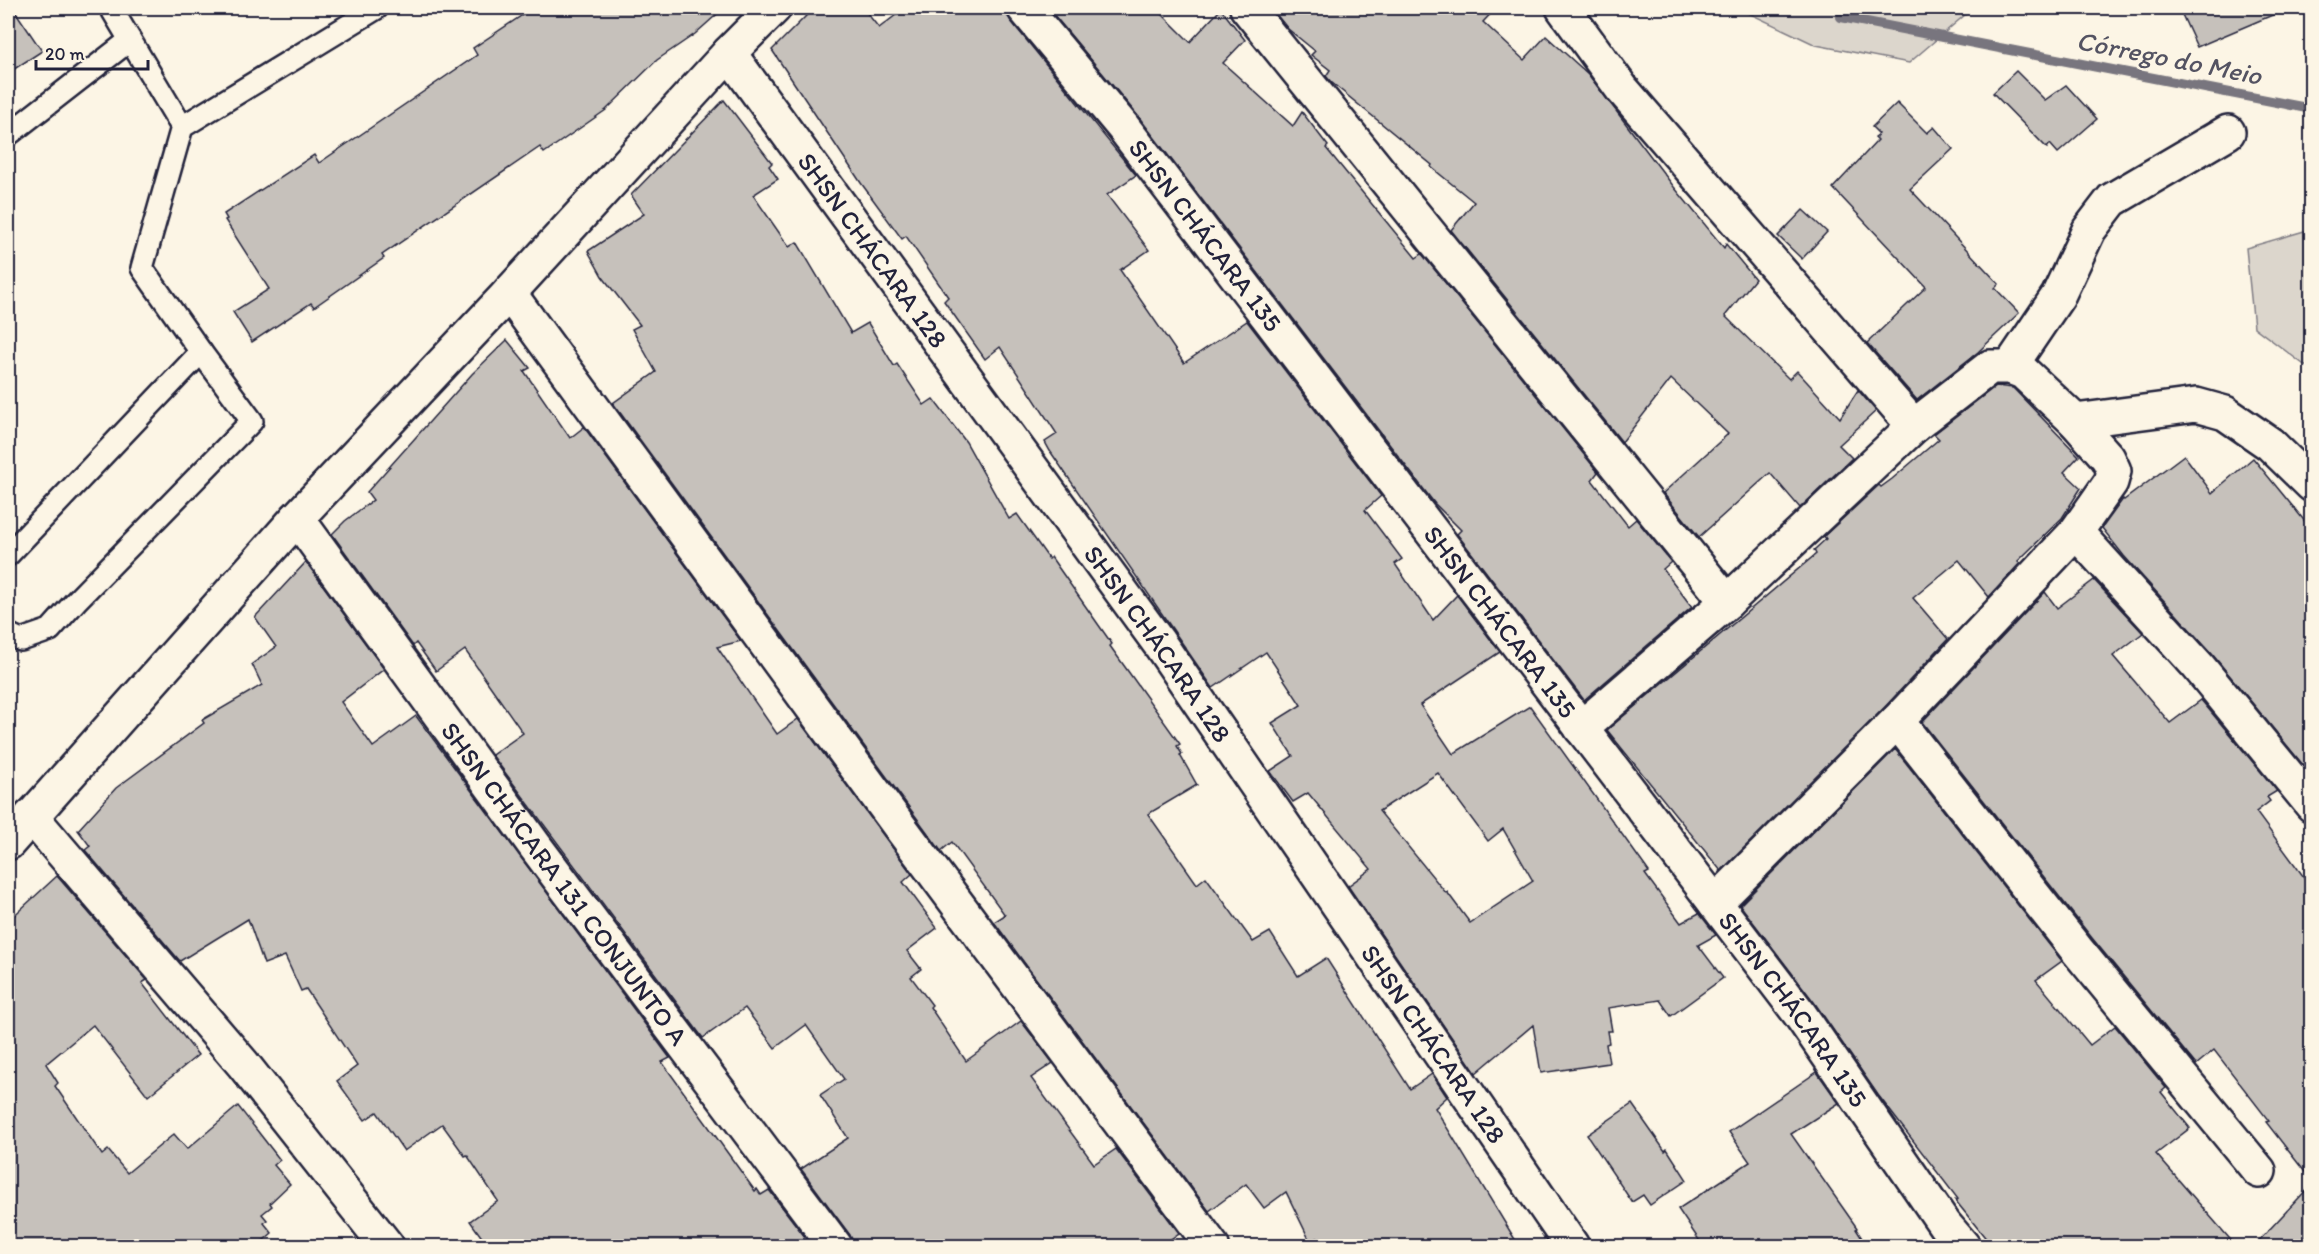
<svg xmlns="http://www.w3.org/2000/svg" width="2319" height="1254" font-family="Itim,sans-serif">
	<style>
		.green { fill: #dcd6cc; stroke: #7f7c84; stroke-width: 1.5 }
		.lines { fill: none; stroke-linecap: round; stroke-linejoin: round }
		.stream { stroke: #78757e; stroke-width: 10 }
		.building { fill: #c6c1bb; stroke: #22223b; stroke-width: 1.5; fill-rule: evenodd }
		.lane-casing { stroke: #22223b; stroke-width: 26 }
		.street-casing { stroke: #22223b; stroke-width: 38 }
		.lane { stroke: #fcf5e5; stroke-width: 21 }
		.street { stroke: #fcf5e5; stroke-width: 33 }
		.labels { text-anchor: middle; stroke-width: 4.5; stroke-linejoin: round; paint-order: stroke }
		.street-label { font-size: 26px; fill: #22223b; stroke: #fcf5e5 }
		.water-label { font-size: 27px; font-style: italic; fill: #545362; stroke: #fcf5e5 }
	</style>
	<rect width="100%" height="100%" fill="#fcf5e5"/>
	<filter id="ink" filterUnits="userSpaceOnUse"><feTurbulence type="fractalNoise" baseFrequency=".0167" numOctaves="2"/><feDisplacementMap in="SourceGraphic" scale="12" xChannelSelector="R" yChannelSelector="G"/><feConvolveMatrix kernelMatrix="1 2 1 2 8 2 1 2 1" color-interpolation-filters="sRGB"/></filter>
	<g filter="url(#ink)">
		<!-- green -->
		<g class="green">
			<polygon points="1738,8 1973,8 1909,63 1816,45"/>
			<polygon points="2311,229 2312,229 2311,370 2254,327 2246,248"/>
		</g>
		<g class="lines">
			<!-- stream -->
			<polyline class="stream" points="1841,17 2312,109"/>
		</g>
		<!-- building -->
		<g class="building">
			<polygon points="8,8 13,8 42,51 8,73"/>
			<polygon points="533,8 724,8 695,34 657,60 606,110 544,153 540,147 382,255 384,258 314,307 311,303 252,342 233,312 269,289 225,220 227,219 224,214 314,155 319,163 477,55 473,48"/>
			<path d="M814 8H863L879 28 905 8H1006L1010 20 1136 175 1107 195 1149 250 1120 270 1184 363 1247 321 1381 496 1365 510 1402 559 1395 564 1433 620 1457 595 1500 652 1420 705 1453 754 1530 706 1649 872 1645 874 1681 923 1699 913 1716 935 1698 945 1723 978 1671 1016 1660 1000 1608 1008 1612 1031H1607L1609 1043 1606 1044 1609 1063 1541 1073 1533 1025 1476 1073 1348 886 1371 869 1308 793 1293 802 1270 771 1293 756 1272 723 1301 705 1266 652 1213 688 1050 451 1045 442 1057 434 1000 347 985 359 944 301 948 297 906 236 902 239 861 183 772 50ZM1438 773 1488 841 1503 829 1533 881 1470 923 1447 892 1446 893 1379 811Z"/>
			<polygon points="1048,8 1156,8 1190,42 1221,9 1245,40 1223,63 1293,126 1302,112 1328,146 1326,148 1416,258 1422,254 1598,472 1592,480 1628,526 1636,519 1671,562 1663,569 1692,607 1584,700 1457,534 1461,530 1435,504 1138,116"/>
			<polygon points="1271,8 1496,8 1483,22 1524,60 1546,36 1588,74 1674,187 1724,248 1726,244 1755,279 1725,316 1789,379 1797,371 1840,418 1858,390 1876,411 1839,445 1852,458 1800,508 1770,473 1699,537 1663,493 1728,434 1671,379 1622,442 1451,230 1474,202 1431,167 1432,165 1331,82 1326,76 1330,70 1311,55 1315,51 1288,29"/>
			<polygon points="2179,8 2289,8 2197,47"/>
			<polygon points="2016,71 2045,100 2066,85 2097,119 2058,153 2050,144 2047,148 1993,93"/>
			<polygon points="724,100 772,163 769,166 778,179 753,195 789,247 797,242 851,333 868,323 894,366 897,364 924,405 933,399 966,442 1009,519 1017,514 1049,559 1051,557 1112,644 1110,646 1180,744 1177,746 1182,754 1180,755 1197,785 1148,814 1197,884 1206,877 1253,942 1270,932 1298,976 1326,958 1410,1089 1432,1074 1447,1097 1435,1108 1519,1246 1321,1246 1317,1238 1310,1241 1286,1192 1264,1208 1246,1184 1209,1211 994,922 1005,915 952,842 941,851 613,403 656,372 632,329 640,325 602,276 588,251 644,214 631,195"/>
			<polygon points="1897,103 1927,133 1934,127 1953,149 1910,189 1999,284 1995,288 2019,313 1978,352 1917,400 1867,343 1926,287 1833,188 1878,140 1875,137 1879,134 1872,127"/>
			<polygon points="1803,210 1827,232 1802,259 1778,236"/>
			<polygon points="507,340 530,368 524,371 570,438 584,427 741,641 717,647 777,734 798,719 912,874 903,882 937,928 907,951 921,969 911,977 932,1005 930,1007 966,1061 1021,1021 1053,1063 1031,1078 1094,1164 1116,1149 1179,1233 1161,1246 853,1246 850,1235 801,1169 848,1138 820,1095 844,1079 806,1025 775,1048 745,1008 703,1038 492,755 523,733 465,650 436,671 416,643 413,646 332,534 345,521 373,500 367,492 472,374"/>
			<polygon points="1996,386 2013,388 2079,456 2064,472 2081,488 2062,518 2018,561 2020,563 1989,597 1959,560 1913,598 1948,639 1884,708 1721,871 1607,730 1816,554 1814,550 1826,539 1824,536 1879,485 1881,487 1892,479 1939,439 1934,434"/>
			<polygon points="2184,455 2212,493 2253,458 2312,530 2312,769 2308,771 2212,654 2124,556 2102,528 2123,499 2124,500"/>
			<polygon points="306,562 384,669 341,702 373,747 416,716 670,1058 662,1062 755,1191 757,1189 761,1195 769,1190 812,1246 488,1246 470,1221 498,1201 467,1155 465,1156 442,1124 404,1151 377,1112 365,1120 337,1081 357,1066 306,989 301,991 285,956 264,964 248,919 180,961 85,850 90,846 78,830 116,788 204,723 202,720 262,685 252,664 276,647 255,617"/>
			<polygon points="2094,580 2143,633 2113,656 2170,723 2201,700 2277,791 2267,797 2270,801 2256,812 2312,888 2312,1181 2266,1122 2269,1121 2214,1050 2196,1065 2092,938 1922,722 2045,592 2057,608"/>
			<polygon points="1895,749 2062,961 2036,980 2090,1045 2115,1026 2166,1088 2161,1092 2190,1128 2156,1154 2236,1246 1992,1246 1955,1200 1958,1199 1878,1095 1814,1002 1740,905"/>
			<polygon points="57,876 147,980 142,983 198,1055 148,1096 93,1025 46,1064 58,1083 55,1086 102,1155 108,1150 127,1173 174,1134 187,1149 238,1106 280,1160 274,1165 290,1184 270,1203 272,1206 262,1214 267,1220 264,1223 272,1233 257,1246 8,1246 8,921"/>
			<polygon points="1817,1072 1839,1103 1791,1134 1857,1228 1856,1229 1867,1246 1703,1246 1678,1209 1750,1162 1729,1132"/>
			<polygon points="1632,1104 1665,1151 1667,1149 1687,1180 1650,1205 1643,1195 1632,1202 1587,1135"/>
			<polygon points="2312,1184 2312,1246 2254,1246"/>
		</g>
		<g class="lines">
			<defs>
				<g id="lane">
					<polyline points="111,8 182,127"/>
					<polyline points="8,135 130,40"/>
					<polyline points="8,555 201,352"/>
					<polyline points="8,634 21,640 50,630 76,601 252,421 201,352 142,268 182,127 377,8"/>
				</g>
				<g id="street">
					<path id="s1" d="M1024 8 1123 127 1799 1013 1945 1225 1963 1246"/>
					<polyline points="1247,8 1727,602"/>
					<polyline points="1563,8 1622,89 1914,426"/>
					<path id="s2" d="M729 53 1159 643 1572 1246"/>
					<polyline points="509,293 897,823 1212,1246"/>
					<polyline points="2010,367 2058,296 2089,230 2112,200 2228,132"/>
					<polyline points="2075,421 2196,405 2225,413 2270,444 2312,485"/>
					<path id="s3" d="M297 518 535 846 835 1246"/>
					<polyline points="2076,532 2198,666 2312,805"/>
					<polyline points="1897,721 2077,950 2259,1171"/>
					<polyline points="1581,728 1727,602 1914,426 1990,367 2010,367 2023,372 2075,421 2108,458 2114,471 2111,482 2076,532 1897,721 1715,903"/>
					<polyline points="31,816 243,1064 387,1246"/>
					<polyline points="8,843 297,518 509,293 729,53 774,8"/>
				</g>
			</defs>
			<!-- lane casing -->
			<use href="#lane" class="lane-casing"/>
			<!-- street casing -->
			<use href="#street" class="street-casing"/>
			<!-- lane -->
			<use href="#lane" class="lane"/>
			<!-- street -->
			<use href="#street" class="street"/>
		</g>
	</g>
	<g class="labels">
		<!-- street labels -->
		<g class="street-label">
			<text dy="9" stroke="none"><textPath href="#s1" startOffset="291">SHSN CHÁCARA 135</textPath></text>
			<text dy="9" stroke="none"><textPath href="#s2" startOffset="244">SHSN CHÁCARA 128</textPath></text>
			<text dy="9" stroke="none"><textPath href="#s1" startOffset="777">SHSN CHÁCARA 135</textPath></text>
			<text dy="9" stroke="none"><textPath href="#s2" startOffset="730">SHSN CHÁCARA 128</textPath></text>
			<text dy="9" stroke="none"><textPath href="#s3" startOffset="453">SHSN CHÁCARA 131 CONJUNTO A</textPath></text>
			<text dy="9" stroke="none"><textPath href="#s1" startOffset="1263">SHSN CHÁCARA 135</textPath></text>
			<text dy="9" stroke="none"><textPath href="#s2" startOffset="1216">SHSN CHÁCARA 128</textPath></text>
		</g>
		<!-- water labels -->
		<g class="water-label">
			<text transform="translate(2169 58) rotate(11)" y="9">Córrego do Meio</text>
		</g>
	</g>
	<!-- margin -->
	<rect width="2319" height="1254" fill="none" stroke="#fcf5e5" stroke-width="30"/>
	<rect x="15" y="15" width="2289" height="1224" fill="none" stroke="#22223b" stroke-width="2" filter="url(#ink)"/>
	<!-- scale -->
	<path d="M36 60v9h112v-9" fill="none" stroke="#22223b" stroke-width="3"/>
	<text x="45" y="60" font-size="18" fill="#22223b" stroke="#fcf5e5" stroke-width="4.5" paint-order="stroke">20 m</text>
</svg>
